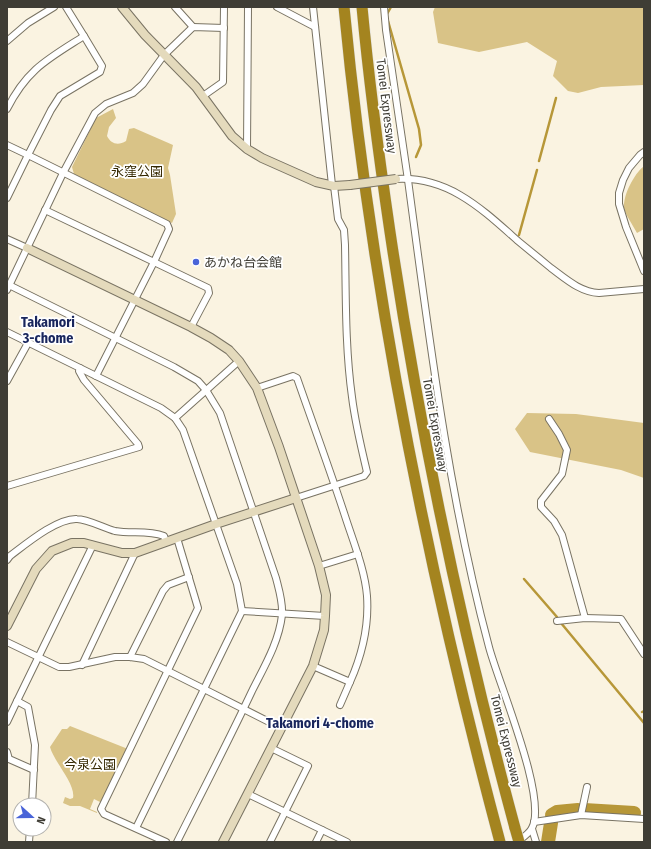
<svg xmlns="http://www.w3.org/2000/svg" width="651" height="849" font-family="'Fira Sans Condensed','Noto Sans JP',sans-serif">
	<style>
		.green { fill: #d9c387 }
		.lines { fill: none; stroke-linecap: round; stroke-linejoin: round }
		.stream { stroke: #b79738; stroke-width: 2.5 }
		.river { stroke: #b79738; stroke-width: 14 }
		.street-casing { stroke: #797363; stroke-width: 8 }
		.secondary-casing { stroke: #797363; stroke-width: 10 }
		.highway-casing { stroke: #dcdcdb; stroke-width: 12 }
		.street { stroke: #fff; stroke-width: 6 }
		.secondary { stroke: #e4dabc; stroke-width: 8 }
		.highway { stroke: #a4841f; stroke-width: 11 }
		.secondary-bridge-casing { stroke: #797363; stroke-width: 10; stroke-linecap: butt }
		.highway-bridge-casing { stroke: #dcdcdb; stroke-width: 12; stroke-linecap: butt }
		.secondary-bridge { stroke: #e4dabc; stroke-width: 8 }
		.highway-bridge { stroke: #a4841f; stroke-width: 11 }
		.poi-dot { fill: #4964d8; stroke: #fff; stroke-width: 1.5 }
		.labels { text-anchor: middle; stroke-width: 3.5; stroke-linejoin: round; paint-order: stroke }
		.street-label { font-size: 13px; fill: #3f3d35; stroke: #fff }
		.park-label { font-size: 13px; fill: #352800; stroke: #fff }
		.poi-label { font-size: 13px; fill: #3f3d35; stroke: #fff; text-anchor: start }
		.neighbourhood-label { font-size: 14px; font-weight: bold; fill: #19265d; stroke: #fff }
	</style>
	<rect width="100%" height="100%" fill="#faf3e1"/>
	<!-- green -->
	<g class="green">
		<polygon points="435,7 644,7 644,85 601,87 578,93 568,91 553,76 557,61 527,42 479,52 438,43 433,12"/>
		<path d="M113 109 116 118 109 127 107 136C111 144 118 146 126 141L129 129 134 128 173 145 168 168 170 175 176 214 172 223 74 174 72 167 96 118Z"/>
		<path d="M644 166V229L637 233C634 227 625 214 624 208 623 195 634 174 644 166Z"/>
		<polygon points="527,413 576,414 644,423 644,478 621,470 530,452 515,429"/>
		<path d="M70 726 128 749 102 803 94 799 90 809 97 812V813L80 806H70L63 803 65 797 70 799 73 798C76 784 54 762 50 747L62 729H67Z"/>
	</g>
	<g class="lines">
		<!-- stream -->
		<g class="stream">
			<polyline points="387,14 391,7"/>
			<polyline points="388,21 419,129 421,145 416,157"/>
			<polyline points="539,161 556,98"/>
			<polyline points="519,235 537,170"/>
			<polyline points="524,579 557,617"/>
			<polyline points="561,623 644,723"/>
			<polyline points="642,712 644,711"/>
		</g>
		<!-- river -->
		<g class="river">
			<polyline points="584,810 634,813"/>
			<polyline points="552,815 557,812 578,810"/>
			<polyline points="548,842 551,823"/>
		</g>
		<defs>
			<g id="street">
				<polyline points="66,7 84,36"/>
				<polyline points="175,7 193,27"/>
				<polyline points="277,7 315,27"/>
				<polyline points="313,7 332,185"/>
				<path d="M384 7 386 30C393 80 401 130 408 180 429 336 448 494 489 647 498 682 548 798 532 828 529 834 522 838 517 842"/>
				<polyline points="7,41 28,23 54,7"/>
				<polyline points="203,96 223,82 224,7"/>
				<path d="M7 109C27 69 48 59 84 36L102 66 100 72 60 96 51 110 28 155 167 224 169 229 154 262 45 210"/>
				<polyline points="7,145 28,155 7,198"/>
				<polyline points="247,149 248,7"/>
				<polyline points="644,152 640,155 629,168 623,180 619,193 619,204 626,227 644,271"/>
				<path d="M396 179C448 176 482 209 518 241 529 250 540 259 551 268 566 279 580 292 599 293L644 289"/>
				<polyline points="7,239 27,248"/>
				<path d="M9 285 174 367 198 381 206 390 220 413 276 578C279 590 283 602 282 615 279 642 264 667 252 691 228 742 202 792 177 842"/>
				<polyline points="7,290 63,173 95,113 106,104 133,93 143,84 164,55 193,27 224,28"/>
				<polyline points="7,332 161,408 175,418 183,430 237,584 242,611 204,689 281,728"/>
				<polyline points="96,376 154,262 208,288 209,293 191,327"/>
				<polyline points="7,381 28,343"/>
				<path d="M257 388 293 376 297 378C313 424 330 470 345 516 353 541 365 570 367 596 369 625 362 655 350 682L313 666"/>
				<polyline points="175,418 239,361"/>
				<polyline points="549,419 559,434 567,450 562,474 541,501 541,507 554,521 562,535 585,618"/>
				<polyline points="7,486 139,447 138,444 84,380 79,371 80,368"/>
				<path d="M296 498 364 476 367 472C361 447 355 422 352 397 345 347 346 295 345 245L344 230 338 219 334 186"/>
				<path d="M7 560 10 556C26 544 57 518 77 519 87 519 104 528 115 531 131 534 148 530 164 536L166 542"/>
				<polyline points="319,566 358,554"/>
				<polyline points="242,611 325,616"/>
				<polyline points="557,621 585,618 621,619 644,654"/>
				<polyline points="7,642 59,667 69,667 115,657 130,657 144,659 204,689 136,828"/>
				<polyline points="130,657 163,591 168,585 189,577"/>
				<polyline points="82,665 135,553"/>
				<polyline points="340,705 350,682"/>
				<polyline points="7,722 17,701"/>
				<polyline points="7,752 9,759 34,770"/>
				<polyline points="248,794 347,842"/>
				<polyline points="32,805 35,745 28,707 17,701 93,545"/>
				<polyline points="581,815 587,787"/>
				<polyline points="534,822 581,815 644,819"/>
				<polyline points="532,829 536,842"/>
				<polyline points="29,842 30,829"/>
				<polyline points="166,842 104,814 101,809 198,608 177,538"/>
				<polyline points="270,842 308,766 271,748"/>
				<polyline points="316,842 322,830"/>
			</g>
			<g id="secondary">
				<polyline points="122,7 145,35 196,87 232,136 247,149 262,158 316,182 334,186 350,185"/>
				<polyline points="27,248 191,327 211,338 229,350 239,361 257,388 279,447 319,566 326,595 325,616 324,630 313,666 223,842"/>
				<polyline points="7,626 36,569 52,551 72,543 84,543 122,553 135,553 216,524 296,498"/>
			</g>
			<g id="highway">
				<path d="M344 7C371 289 427 569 500 842"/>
				<path d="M362 7C369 82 379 157 390 232 420 433 462 632 515 828"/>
			</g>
		</defs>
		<!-- street casing -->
		<use href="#street" class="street-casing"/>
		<!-- secondary casing -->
		<use href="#secondary" class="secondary-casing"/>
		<!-- highway casing -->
		<use href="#highway" class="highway-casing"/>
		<!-- street -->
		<use href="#street" class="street"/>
		<!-- secondary -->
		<use href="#secondary" class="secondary"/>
		<!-- highway -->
		<use href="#highway" class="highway"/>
		<defs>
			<polyline id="secondary-bridge" points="350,185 396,179"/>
			<polyline id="highway-bridge" points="515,828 519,842"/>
		</defs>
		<!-- secondary-bridge casing -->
		<use href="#secondary-bridge" class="secondary-bridge-casing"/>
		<!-- highway-bridge casing -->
		<use href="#highway-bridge" class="highway-bridge-casing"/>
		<!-- secondary-bridge -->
		<use href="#secondary-bridge" class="secondary-bridge"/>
		<!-- highway-bridge -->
		<use href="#highway-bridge" class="highway-bridge"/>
	</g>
	<!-- markers -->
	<circle class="poi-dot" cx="196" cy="262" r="4"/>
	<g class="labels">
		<!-- street labels -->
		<g class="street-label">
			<text transform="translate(387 106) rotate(83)" y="5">Tomei Expressway</text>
			<text transform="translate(436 425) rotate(80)" y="5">Tomei Expressway</text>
			<text transform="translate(507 741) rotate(76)" y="5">Tomei Expressway</text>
		</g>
		<!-- park labels -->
		<g class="park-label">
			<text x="137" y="176">永窪公園</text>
			<text x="90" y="769">今泉公園</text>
		</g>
		<!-- poi labels -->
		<g class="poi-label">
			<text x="204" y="267">あかね台会館</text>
		</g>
		<!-- neighbourhood labels -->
		<g class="neighbourhood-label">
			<text x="48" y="327">Takamori<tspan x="48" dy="16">3-chome</tspan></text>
			<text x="320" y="728">Takamori 4-chome</text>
		</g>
	</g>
	<!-- border -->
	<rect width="651" height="849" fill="none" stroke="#3f3d35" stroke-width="16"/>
	<!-- north arrow -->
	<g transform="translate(32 817) rotate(111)"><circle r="19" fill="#ffffff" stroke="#b2b1ae"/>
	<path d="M0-3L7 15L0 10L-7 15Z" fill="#4964d8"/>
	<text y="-6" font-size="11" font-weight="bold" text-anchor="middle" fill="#3f3d35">N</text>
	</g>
</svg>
